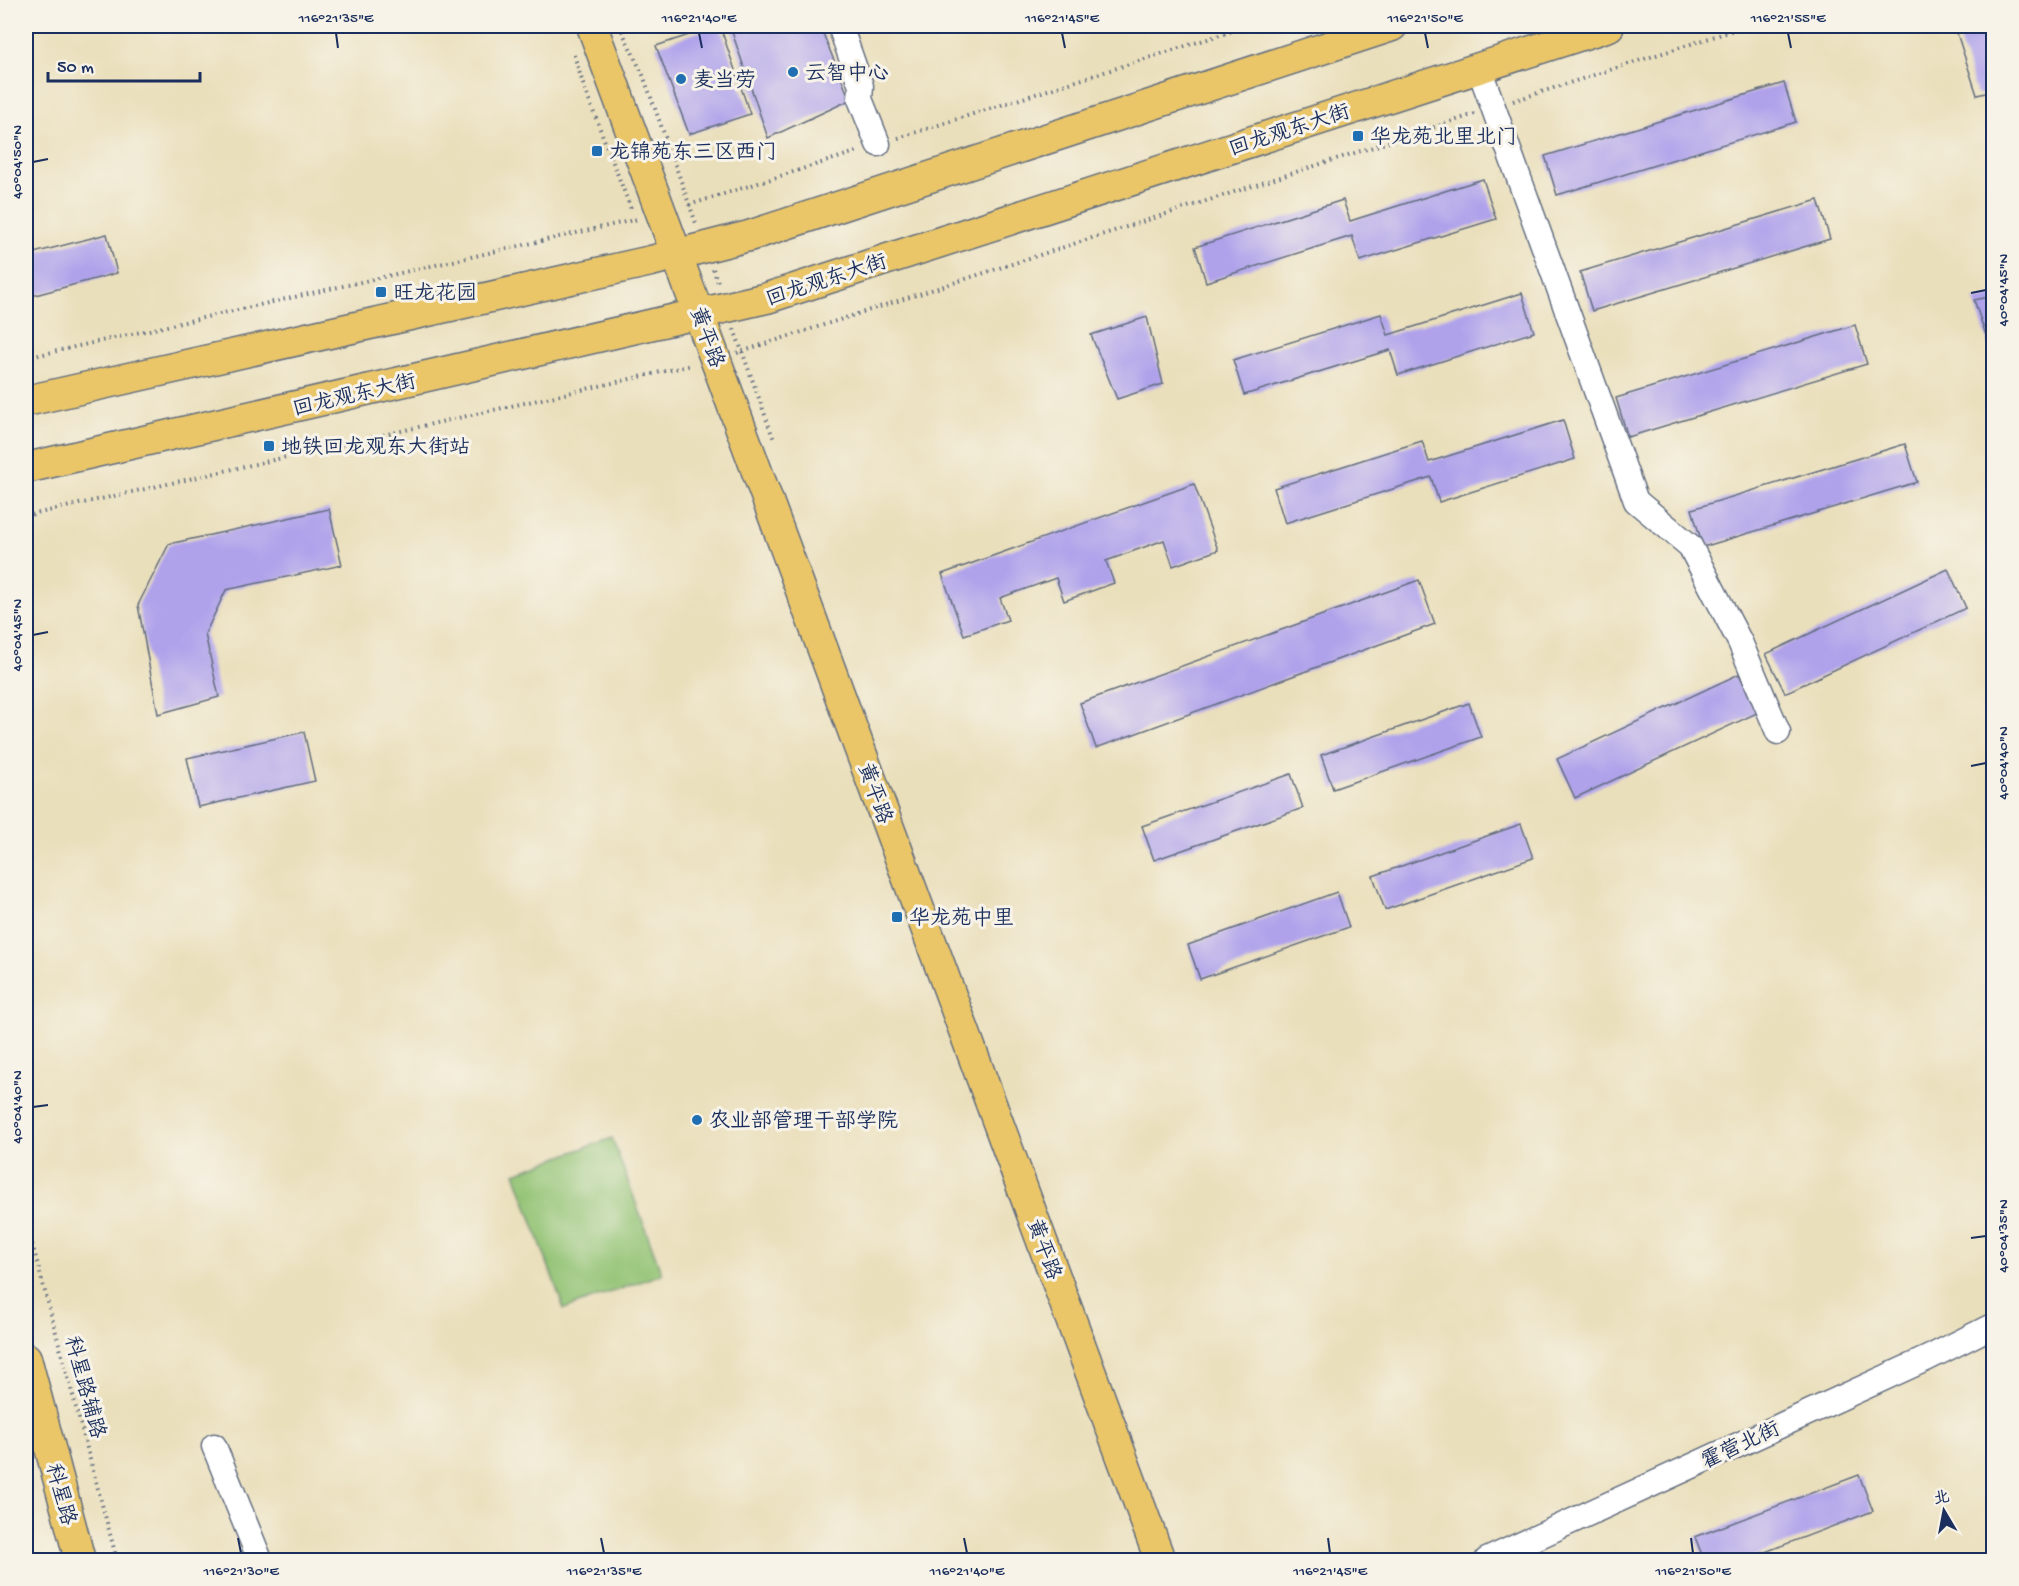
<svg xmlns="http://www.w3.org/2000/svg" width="2019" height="1586" font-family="'Gochi Hand','LXGW WenKai TC',sans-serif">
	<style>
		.green { fill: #92c373; stroke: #567968; stroke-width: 1.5 }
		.building { fill: #afa2eb }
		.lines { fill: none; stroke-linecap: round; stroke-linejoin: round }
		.minor-casing { stroke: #636d7f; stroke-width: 27 }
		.major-casing { stroke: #636d7f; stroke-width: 33 }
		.path { stroke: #636d7f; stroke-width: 4; stroke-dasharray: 1.5 4.5; stroke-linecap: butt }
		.minor { stroke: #fff; stroke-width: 24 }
		.major { stroke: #eac669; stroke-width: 30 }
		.ticks { fill: none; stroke: #1b2f5e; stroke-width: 2 }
		.poi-dot { fill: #1f6fb2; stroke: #f7f3e8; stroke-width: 2 }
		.labels { text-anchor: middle; stroke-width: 6; stroke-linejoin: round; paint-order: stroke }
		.poi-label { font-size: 21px; fill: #1b2f5e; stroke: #f7f3e8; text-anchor: start }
		.street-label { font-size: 21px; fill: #1b2f5e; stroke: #f7f3e8 }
		.neatline { fill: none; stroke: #1b2f5e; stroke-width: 2 }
		.ticks-label { font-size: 15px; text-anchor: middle; fill: #1b2f5e }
	</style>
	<rect width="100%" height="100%" fill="#f7f3e8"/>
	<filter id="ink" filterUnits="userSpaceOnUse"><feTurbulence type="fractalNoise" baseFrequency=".0167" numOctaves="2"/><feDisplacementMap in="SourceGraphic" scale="12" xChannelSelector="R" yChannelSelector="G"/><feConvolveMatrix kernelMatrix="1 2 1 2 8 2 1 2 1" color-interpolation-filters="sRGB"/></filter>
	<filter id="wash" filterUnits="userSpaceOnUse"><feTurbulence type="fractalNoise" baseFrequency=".008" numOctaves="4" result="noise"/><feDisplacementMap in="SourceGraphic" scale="24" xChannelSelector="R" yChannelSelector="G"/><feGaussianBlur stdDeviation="1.35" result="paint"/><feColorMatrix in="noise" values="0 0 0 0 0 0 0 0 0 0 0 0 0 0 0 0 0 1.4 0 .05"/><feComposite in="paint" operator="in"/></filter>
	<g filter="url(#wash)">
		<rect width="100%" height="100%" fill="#eadfbb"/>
		<!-- green -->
		<polygon class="green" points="612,1138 662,1274 564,1309 515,1173"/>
		<g id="blocks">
			<!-- building -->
			<g class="building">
				<polygon points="716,26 720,26 750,114 689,134 656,46"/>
				<polygon points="730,26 820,26 850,100 768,138"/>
				<polygon points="1975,26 1994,26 1994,91 1977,95 1956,30"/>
				<polygon points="1784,83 1796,122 1557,195 1545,156"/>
				<polygon points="1483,179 1496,219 1360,261 1352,236 1206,282 1195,247 1343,200 1350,221"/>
				<polygon points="1818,200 1830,239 1592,311 1580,272"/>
				<polygon points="107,234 117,273 28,297 26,286 26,255"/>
				<polygon points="1522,293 1534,332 1398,375 1390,350 1244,395 1233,360 1381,314 1388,335"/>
				<polygon points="1994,296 1994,356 1993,356 1974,300"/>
				<polygon points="1147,317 1163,384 1117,399 1091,335"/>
				<polygon points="1855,325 1867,364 1628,437 1616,398"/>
				<polygon points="1563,420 1575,459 1439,502 1431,477 1285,523 1274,488 1422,441 1429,462"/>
				<polygon points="1905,444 1917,482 1703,547 1692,509"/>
				<polygon points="1194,484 1218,550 1173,566 1164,540 1106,561 1114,583 1064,601 1056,578 1000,598 1008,620 964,635 942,574"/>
				<polygon points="329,509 342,565 226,590 205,634 219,697 158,714 138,605 169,544"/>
				<polygon points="1948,569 1966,608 1785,693 1766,654"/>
				<polygon points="1419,580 1435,624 1096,748 1080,703"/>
				<polygon points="1739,674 1757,713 1575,798 1557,759"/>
				<polygon points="1469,703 1481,737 1333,789 1321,755"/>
				<polygon points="304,732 315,781 198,807 187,758"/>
				<polygon points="1291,774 1303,808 1154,860 1142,826"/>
				<polygon points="1521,824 1533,858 1385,910 1373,876"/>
				<polygon points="1337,892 1349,927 1200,979 1188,945"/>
				<polygon points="1859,1475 1873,1511 1744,1560 1704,1560 1695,1537"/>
			</g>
		</g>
	</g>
	<g filter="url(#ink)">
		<use href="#blocks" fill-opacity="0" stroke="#636d7f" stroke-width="1.5"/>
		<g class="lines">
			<defs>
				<g id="minor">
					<polyline points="840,26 861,86 860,99 878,144"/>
					<polyline points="1479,68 1636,501 1690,546 1740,642 1778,732"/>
					<polyline points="214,1446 260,1560"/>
					<polyline points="1487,1560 1928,1358 1994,1325"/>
				</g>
				<g id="major">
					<polyline points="592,26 1160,1560"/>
					<polyline points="26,401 651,261 749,236 1392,26"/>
					<polyline points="26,468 767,298 1609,26"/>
					<polyline points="26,1358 80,1560"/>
				</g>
			</defs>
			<!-- minor casing -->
			<use href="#minor" class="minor-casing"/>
			<!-- major casing -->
			<use href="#major" class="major-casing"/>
			<!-- path -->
			<g class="path">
				<polyline points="622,31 643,75 697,226"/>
				<polyline points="574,55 585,90 631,209"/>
				<polyline points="1513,101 1747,26"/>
				<polyline points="898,138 1248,26"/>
				<polyline points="689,205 859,151"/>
				<polyline points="713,269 719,285"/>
				<polyline points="734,329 774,440"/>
				<polyline points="737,353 1475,114"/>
				<polyline points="26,358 638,219"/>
				<polyline points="26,516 692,365"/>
				<polyline points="26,1221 117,1560"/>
			</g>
			<!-- minor -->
			<use href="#minor" class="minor"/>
			<!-- major -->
			<use href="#major" class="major"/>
		</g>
	</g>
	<!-- ticks -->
	<path class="ticks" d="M336 33 338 48M699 33 702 48M1062 33 1065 48M1425 33 1428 48M1788 33 1791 48M33 162 48 159M1971 293 1986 290M33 635 48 632M1971 766 1986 763M33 1107 48 1105M1971 1238 1986 1236M238 1538 241 1553M601 1538 604 1553M964 1538 967 1553M1328 1538 1330 1553M1691 1538 1693 1553"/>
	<!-- markers -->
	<g class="poi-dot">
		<circle cx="793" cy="72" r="6"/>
		<circle cx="681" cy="79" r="6"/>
		<rect x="1352" y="130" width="12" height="12" rx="3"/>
		<rect x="591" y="145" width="12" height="12" rx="3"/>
		<rect x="375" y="286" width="12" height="12" rx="3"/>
		<rect x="263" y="440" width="12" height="12" rx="3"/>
		<rect x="891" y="911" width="12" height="12" rx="3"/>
		<circle cx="697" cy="1120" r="6"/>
	</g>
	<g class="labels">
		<!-- poi labels -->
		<g class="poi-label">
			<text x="805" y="79">云智中心</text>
			<text x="693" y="86">麦当劳</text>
			<text x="1370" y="143">华龙苑北里北门</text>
			<text x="609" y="158">龙锦苑东三区西门</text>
			<text x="393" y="299">旺龙花园</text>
			<text x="281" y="453">地铁回龙观东大街站</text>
			<text x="909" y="924">华龙苑中里</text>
			<text x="709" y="1127">农业部管理干部学院</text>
		</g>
		<!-- street labels -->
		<g class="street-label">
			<text transform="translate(1289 129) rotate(-18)" y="7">回龙观东大街</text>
			<text transform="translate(826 279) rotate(-18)" y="7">回龙观东大街</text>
			<text transform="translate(708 337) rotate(70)" y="7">黄平路</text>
			<text transform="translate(354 394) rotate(-13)" y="7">回龙观东大街</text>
			<text transform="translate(876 793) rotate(70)" y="7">黄平路</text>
			<text transform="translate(1045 1249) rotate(70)" y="7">黄平路</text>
			<text transform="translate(86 1387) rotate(75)" y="7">科星路辅路</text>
			<text transform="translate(1740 1444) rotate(-25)" y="7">霍营北街</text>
			<text transform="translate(62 1494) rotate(75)" y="7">科星路</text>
		</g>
	</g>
	<!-- margin -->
	<rect width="2019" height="1586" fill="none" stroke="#f7f3e8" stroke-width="66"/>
	<!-- north arrow -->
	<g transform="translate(1944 1511) rotate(350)" stroke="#f7f3e8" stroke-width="4.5" paint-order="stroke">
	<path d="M0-4.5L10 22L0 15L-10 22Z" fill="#1b2f5e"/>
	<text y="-9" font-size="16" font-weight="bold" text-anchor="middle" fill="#1b2f5e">北</text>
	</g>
	<!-- scale -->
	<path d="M48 72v9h152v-9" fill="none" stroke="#1b2f5e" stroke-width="3"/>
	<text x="57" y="72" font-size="18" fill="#1b2f5e" stroke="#f7f3e8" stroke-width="4.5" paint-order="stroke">50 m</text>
	<rect x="33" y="33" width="1953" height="1520" class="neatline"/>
	<g class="ticks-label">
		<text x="336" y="22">116°21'35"E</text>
		<text x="699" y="22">116°21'40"E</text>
		<text x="1062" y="22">116°21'45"E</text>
		<text x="1425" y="22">116°21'50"E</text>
		<text x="1788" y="22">116°21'55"E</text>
		<text transform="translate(16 162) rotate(-90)" y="5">40°04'50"N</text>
		<text transform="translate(2002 290) rotate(-90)" y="5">40°04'45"N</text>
		<text transform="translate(16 635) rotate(-90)" y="5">40°04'45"N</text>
		<text transform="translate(2002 763) rotate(-90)" y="5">40°04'40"N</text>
		<text transform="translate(16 1107) rotate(-90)" y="5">40°04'40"N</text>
		<text transform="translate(2002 1236) rotate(-90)" y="5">40°04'35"N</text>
		<text x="241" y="1575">116°21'30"E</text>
		<text x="604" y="1575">116°21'35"E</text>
		<text x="967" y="1575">116°21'40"E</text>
		<text x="1330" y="1575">116°21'45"E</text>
		<text x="1693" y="1575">116°21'50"E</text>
	</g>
</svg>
